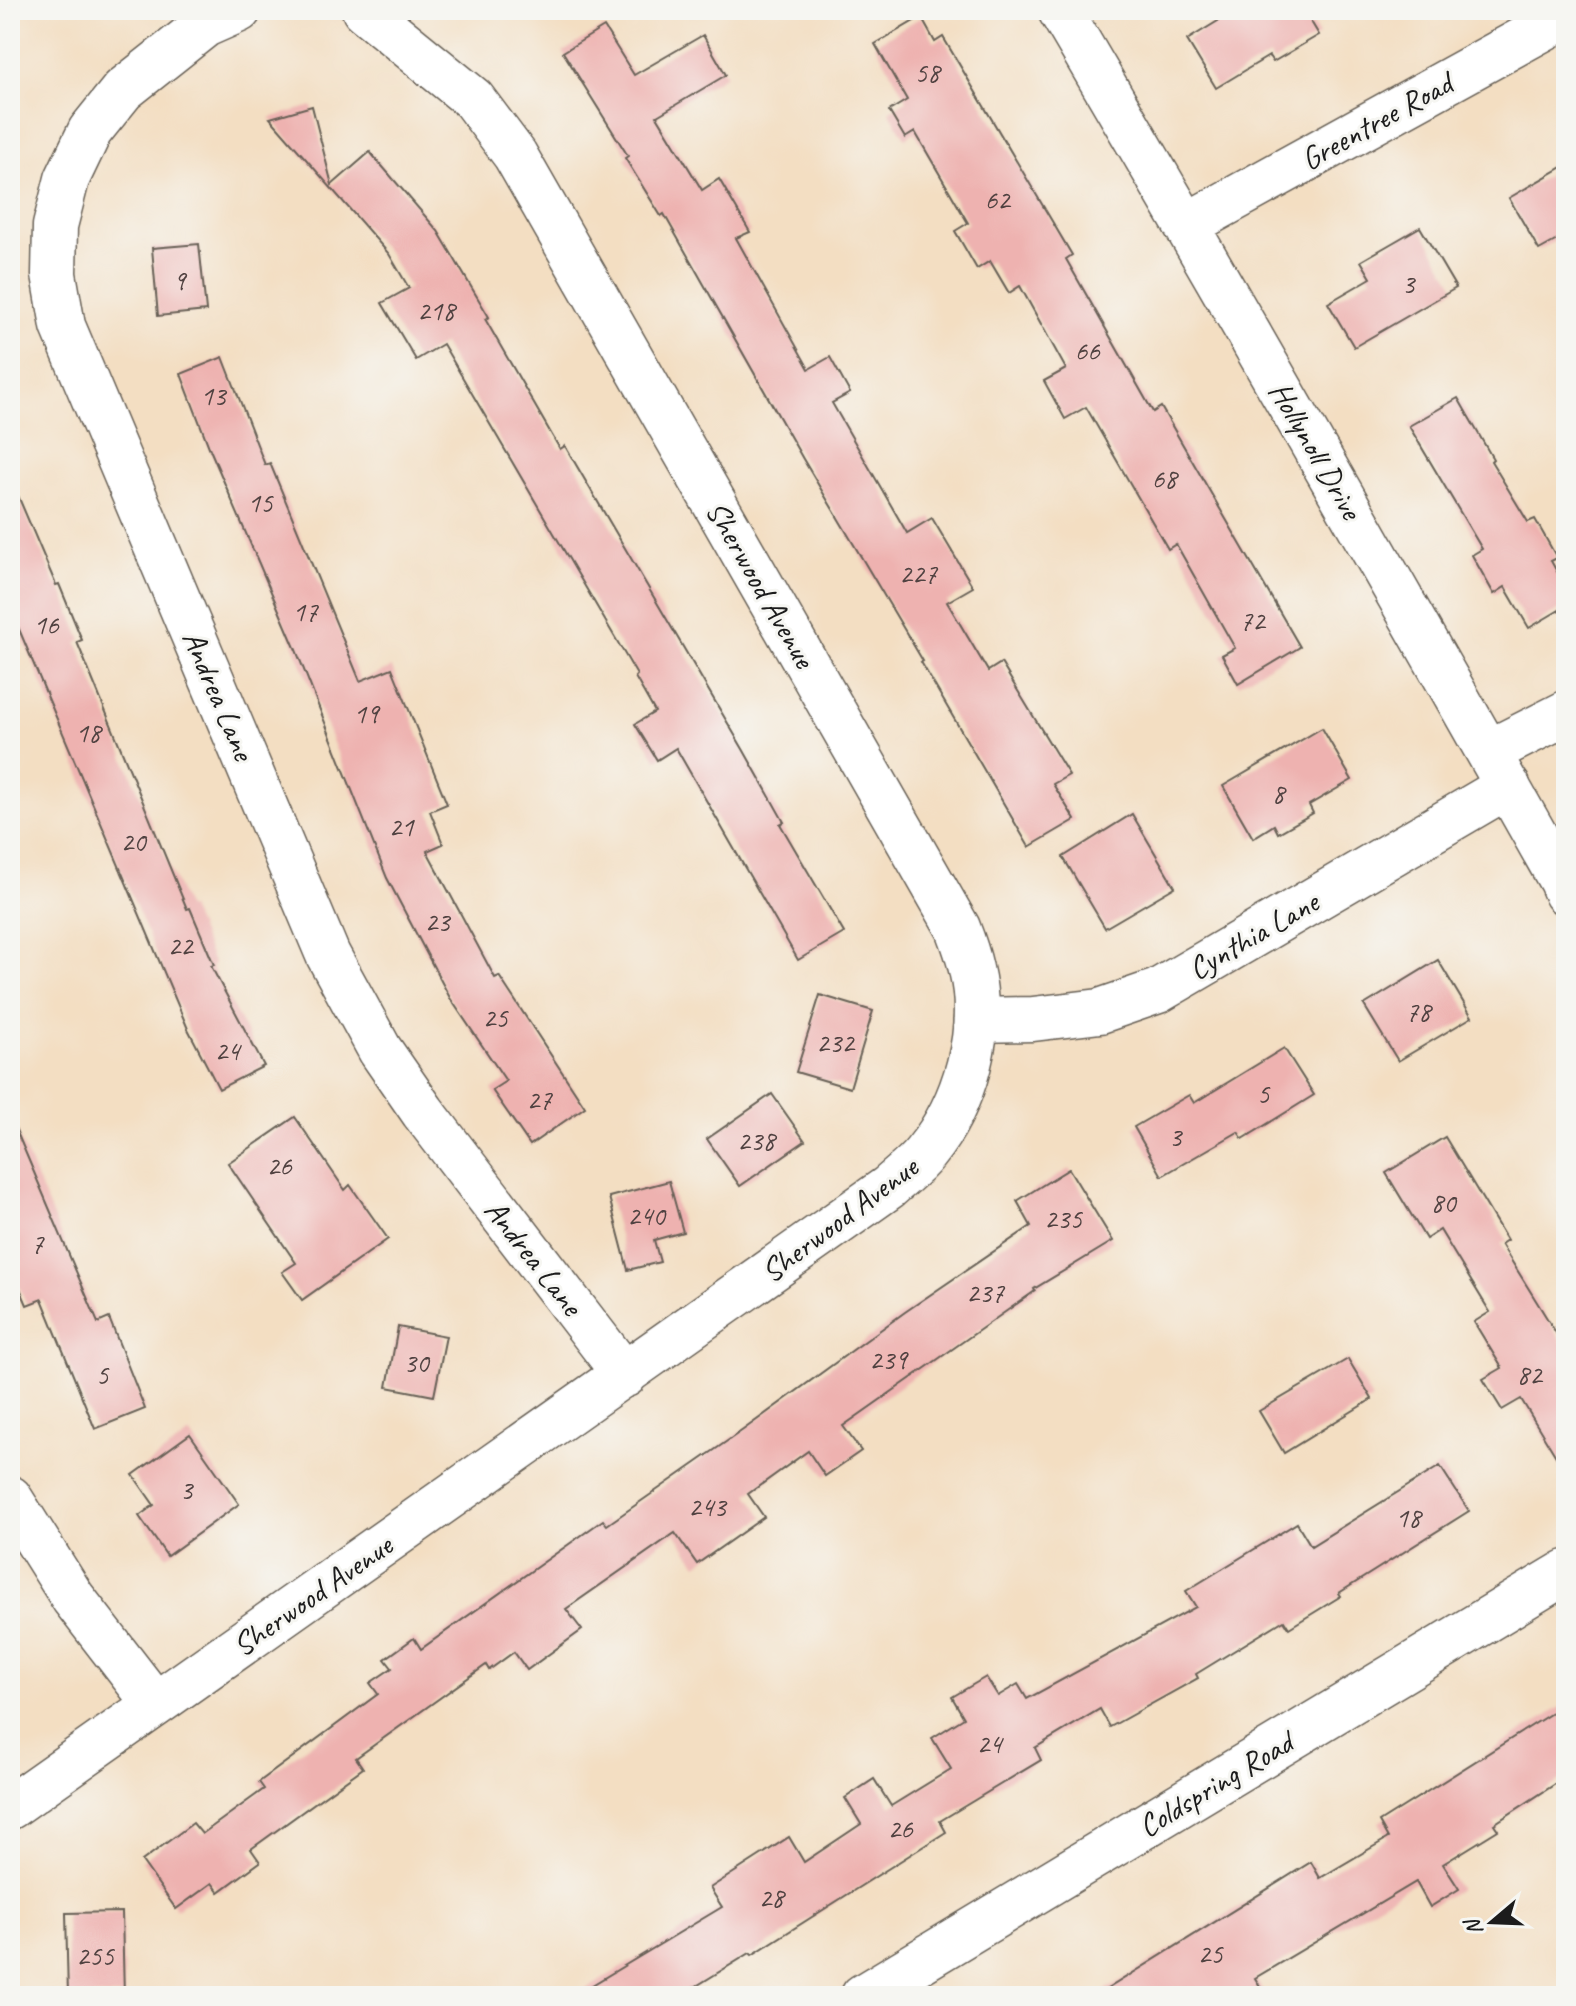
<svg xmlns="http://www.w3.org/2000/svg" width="1576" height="2006" font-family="Caveat,sans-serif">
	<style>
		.building { fill: #eeb2b0 }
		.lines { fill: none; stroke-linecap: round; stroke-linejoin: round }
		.minor-casing { stroke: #676056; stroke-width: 47 }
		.minor { stroke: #fff; stroke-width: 44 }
		.labels { text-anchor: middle; stroke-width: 6; stroke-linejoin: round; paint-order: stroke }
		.number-label { font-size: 28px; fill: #504241 }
		.street-label { font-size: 32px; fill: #1c1c1c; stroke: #f6f6f2 }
	</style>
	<rect width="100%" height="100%" fill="#f6f6f2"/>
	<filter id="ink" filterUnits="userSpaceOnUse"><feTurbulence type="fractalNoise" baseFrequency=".0125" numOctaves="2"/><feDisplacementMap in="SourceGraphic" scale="16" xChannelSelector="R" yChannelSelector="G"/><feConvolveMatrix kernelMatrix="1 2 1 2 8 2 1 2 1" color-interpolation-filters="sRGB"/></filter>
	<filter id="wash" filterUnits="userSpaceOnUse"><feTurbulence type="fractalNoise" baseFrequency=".006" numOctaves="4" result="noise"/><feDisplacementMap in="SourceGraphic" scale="32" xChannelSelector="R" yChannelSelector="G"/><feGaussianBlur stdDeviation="1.8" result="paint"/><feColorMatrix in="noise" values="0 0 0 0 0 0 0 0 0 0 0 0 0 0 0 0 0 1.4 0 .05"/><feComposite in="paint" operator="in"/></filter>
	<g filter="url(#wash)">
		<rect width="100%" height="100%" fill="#f3dec2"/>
		<g id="blocks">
			<!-- building -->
			<g class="building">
				<polygon points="1236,10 1304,10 1319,35 1273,62 1269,56 1216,88 1187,40"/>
				<polygon points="921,17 935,42 943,37 1072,255 1066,259 1153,412 1161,407 1300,647 1238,684 1222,655 1235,648 1176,544 1168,549 1086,407 1065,419 1044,381 1066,369 1020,286 1009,293 990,261 977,269 955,231 968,223 915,132 905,138 889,111 907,100 875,44"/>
				<polygon points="604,27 634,75 703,35 726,75 657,116 702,190 719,179 750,232 736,238 809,369 830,357 850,393 832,403 907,533 932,518 973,587 947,602 988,671 1001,663 1069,775 1053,784 1075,820 1029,847 921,662 923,661 803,459 664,214 661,216 625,158 628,156 563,52"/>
				<polygon points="312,106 332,185 370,152 438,231 489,317 485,319 560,449 565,446 743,749 784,822 780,824 844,933 798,960 676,748 657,760 635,724 655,712 635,677 637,675 443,344 416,360 382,303 409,288 389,254 270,118"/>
				<polygon points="1566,165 1566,235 1539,250 1509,198"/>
				<polygon points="1420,227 1456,288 1354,347 1328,303 1371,278 1361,261"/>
				<polygon points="199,244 206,311 158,316 152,248"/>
				<polygon points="223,357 265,465 270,463 360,681 392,668 447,804 430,811 443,844 427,851 495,978 499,976 585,1107 530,1145 492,1090 506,1081 450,998 387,878 296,650 209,447 181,374"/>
				<polygon points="1458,398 1493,459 1491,461 1528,522 1535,519 1557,558 1551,561 1566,588 1566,606 1529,628 1505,587 1494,594 1472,555 1482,549 1409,426"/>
				<polygon points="10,477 56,585 59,584 82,640 77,642 187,909 190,908 214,965 211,966 264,1066 219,1089 188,1029 10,608"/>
				<polygon points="1322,728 1352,780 1309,805 1313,813 1278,833 1274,825 1253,838 1223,786"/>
				<polygon points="1132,814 1175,887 1105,928 1063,857"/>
				<polygon points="1438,960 1472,1017 1398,1061 1364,1005"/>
				<polygon points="820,995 873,1011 850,1088 796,1072"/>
				<polygon points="1284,1048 1314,1095 1243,1139 1238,1132 1162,1176 1134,1127 1189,1095 1194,1103"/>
				<polygon points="772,1094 805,1141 740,1186 707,1139"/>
				<polygon points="10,1116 98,1323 109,1318 145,1409 95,1429 42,1299 27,1305 10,1265"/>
				<polygon points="295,1117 345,1190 350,1185 388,1239 302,1300 282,1272 296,1263 228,1163"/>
				<polygon points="1445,1137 1507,1240 1501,1244 1566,1349 1566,1473 1521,1399 1502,1410 1483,1379 1502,1368 1474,1322 1490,1312 1440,1230 1426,1239 1386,1173"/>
				<polygon points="1069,1169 1113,1241 1034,1289 1035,1291 843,1426 861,1451 825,1476 808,1451 748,1494 764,1517 697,1564 675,1533 566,1609 582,1630 527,1670 514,1652 489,1670 486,1665 356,1758 363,1768 251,1849 260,1862 219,1892 212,1883 176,1909 142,1861 193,1823 202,1834 264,1789 259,1782 378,1694 370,1683 392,1668 385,1659 414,1638 421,1649 603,1520 607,1525 743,1430 905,1312 1031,1226 1017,1201"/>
				<polygon points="669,1181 683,1232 654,1240 660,1262 628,1270 609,1197"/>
				<polygon points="398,1327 446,1336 434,1396 387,1387"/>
				<polygon points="1348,1359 1372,1399 1284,1453 1259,1411"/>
				<polygon points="190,1434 239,1504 167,1556 139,1516 154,1505 133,1475"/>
				<polygon points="1440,1466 1469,1511 1339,1593 1341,1596 1289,1628 1284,1620 1196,1674 1198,1678 1110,1727 1100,1709 1035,1748 1041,1760 940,1821 946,1832 752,1955 750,1953 680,1996 574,1996 722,1907 710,1888 789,1837 804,1862 861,1824 845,1798 874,1779 891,1806 951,1769 932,1738 964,1718 952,1697 986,1677 998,1696 1018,1684 1027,1699 1196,1607 1186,1591 1297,1523 1311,1546"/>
				<polygon points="1566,1704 1566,1777 1494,1824 1498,1830 1443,1864 1459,1889 1430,1907 1416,1882 1255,1978 1266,1996 1096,1996 1311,1862 1320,1878 1388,1838 1379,1822"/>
				<polygon points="122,1912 124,1996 68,1996 66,1913"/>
			</g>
		</g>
	</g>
	<g filter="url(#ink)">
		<use href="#blocks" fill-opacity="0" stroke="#676056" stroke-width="2"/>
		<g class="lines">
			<defs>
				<g id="minor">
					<polyline points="239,10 205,25 123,90 90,131 67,179 55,226 54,274 63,326 328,955 380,1050 423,1112 625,1375"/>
					<path d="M1060 10C1230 298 1396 589 1561 881L1566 893"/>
					<polyline points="1187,225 1566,16"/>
					<polyline points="1489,752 1566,713"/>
					<polyline points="976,1020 1033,1019 1100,1011 1158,991 1508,786"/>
					<polyline points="10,1498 73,1598 155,1704"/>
					<path d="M10 1807 889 1187C901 1176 915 1166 925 1153 965 1104 986 1031 971 969 968 955 963 941 958 928L515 155 473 99 364 10"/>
					<polyline points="863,1996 1566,1572"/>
				</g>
			</defs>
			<!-- minor casing -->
			<use href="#minor" class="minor-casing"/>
			<!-- minor -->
			<use href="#minor" class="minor"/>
		</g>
	</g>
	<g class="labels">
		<!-- number labels -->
		<g class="number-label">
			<text x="927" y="82">58</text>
			<text x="997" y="209">62</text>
			<text x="179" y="290">9</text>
			<text x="1408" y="293">3</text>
			<text x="436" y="320">218</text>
			<text x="1087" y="360">66</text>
			<text x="213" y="405">13</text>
			<text x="1164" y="488">68</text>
			<text x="260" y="512">15</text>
			<text x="918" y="583">227</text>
			<text x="305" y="621">17</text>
			<text x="1252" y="630">72</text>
			<text x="46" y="634">16</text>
			<text x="366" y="723">19</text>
			<text x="88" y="742">18</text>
			<text x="1278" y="803">8</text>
			<text x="401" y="836">21</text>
			<text x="133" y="851">20</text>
			<text x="437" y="931">23</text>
			<text x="180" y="955">22</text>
			<text x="1418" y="1021">78</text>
			<text x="495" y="1027">25</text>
			<text x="835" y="1052">232</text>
			<text x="227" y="1060">24</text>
			<text x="1263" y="1103">5</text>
			<text x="539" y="1109">27</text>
			<text x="1175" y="1146">3</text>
			<text x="756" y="1150">238</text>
			<text x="279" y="1175">26</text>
			<text x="1443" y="1212">80</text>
			<text x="646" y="1225">240</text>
			<text x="1063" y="1228">235</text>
			<text x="37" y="1253">7</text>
			<text x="985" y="1302">237</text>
			<text x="888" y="1369">239</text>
			<text x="416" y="1372">30</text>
			<text x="102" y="1384">5</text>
			<text x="1529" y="1384">82</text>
			<text x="186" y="1499">3</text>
			<text x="707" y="1516">243</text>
			<text x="1408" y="1527">18</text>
			<text x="989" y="1753">24</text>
			<text x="900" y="1838">26</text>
			<text x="771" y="1907">28</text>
			<text x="1210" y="1963">25</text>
			<text x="95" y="1965">255</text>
		</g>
		<!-- street labels -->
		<g class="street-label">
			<text transform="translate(1376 121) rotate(-29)" y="11">Greentree Road</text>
			<text transform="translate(1316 450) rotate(60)" y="11">Hollynoll Drive</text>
			<text transform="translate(761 584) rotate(60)" y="11">Sherwood Avenue</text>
			<text transform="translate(219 695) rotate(67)" y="11">Andrea Lane</text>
			<text transform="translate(1253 935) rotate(-30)" y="11">Cynthia Lane</text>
			<text transform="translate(839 1219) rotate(-37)" y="11">Sherwood Avenue</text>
			<text transform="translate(534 1257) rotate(52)" y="11">Andrea Lane</text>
			<text transform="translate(312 1595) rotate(-35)" y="11">Sherwood Avenue</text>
			<text transform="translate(1215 1784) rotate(-31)" y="11">Coldspring Road</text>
		</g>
	</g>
	<!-- margin -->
	<rect width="1576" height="2006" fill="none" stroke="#f6f6f2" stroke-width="40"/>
	<!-- north arrow -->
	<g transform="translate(1492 1922) rotate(251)" stroke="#f6f6f2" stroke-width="6" paint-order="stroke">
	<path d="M0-6L14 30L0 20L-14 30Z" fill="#1c1c1c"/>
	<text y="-12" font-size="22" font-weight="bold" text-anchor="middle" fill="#1c1c1c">N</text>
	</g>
</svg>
